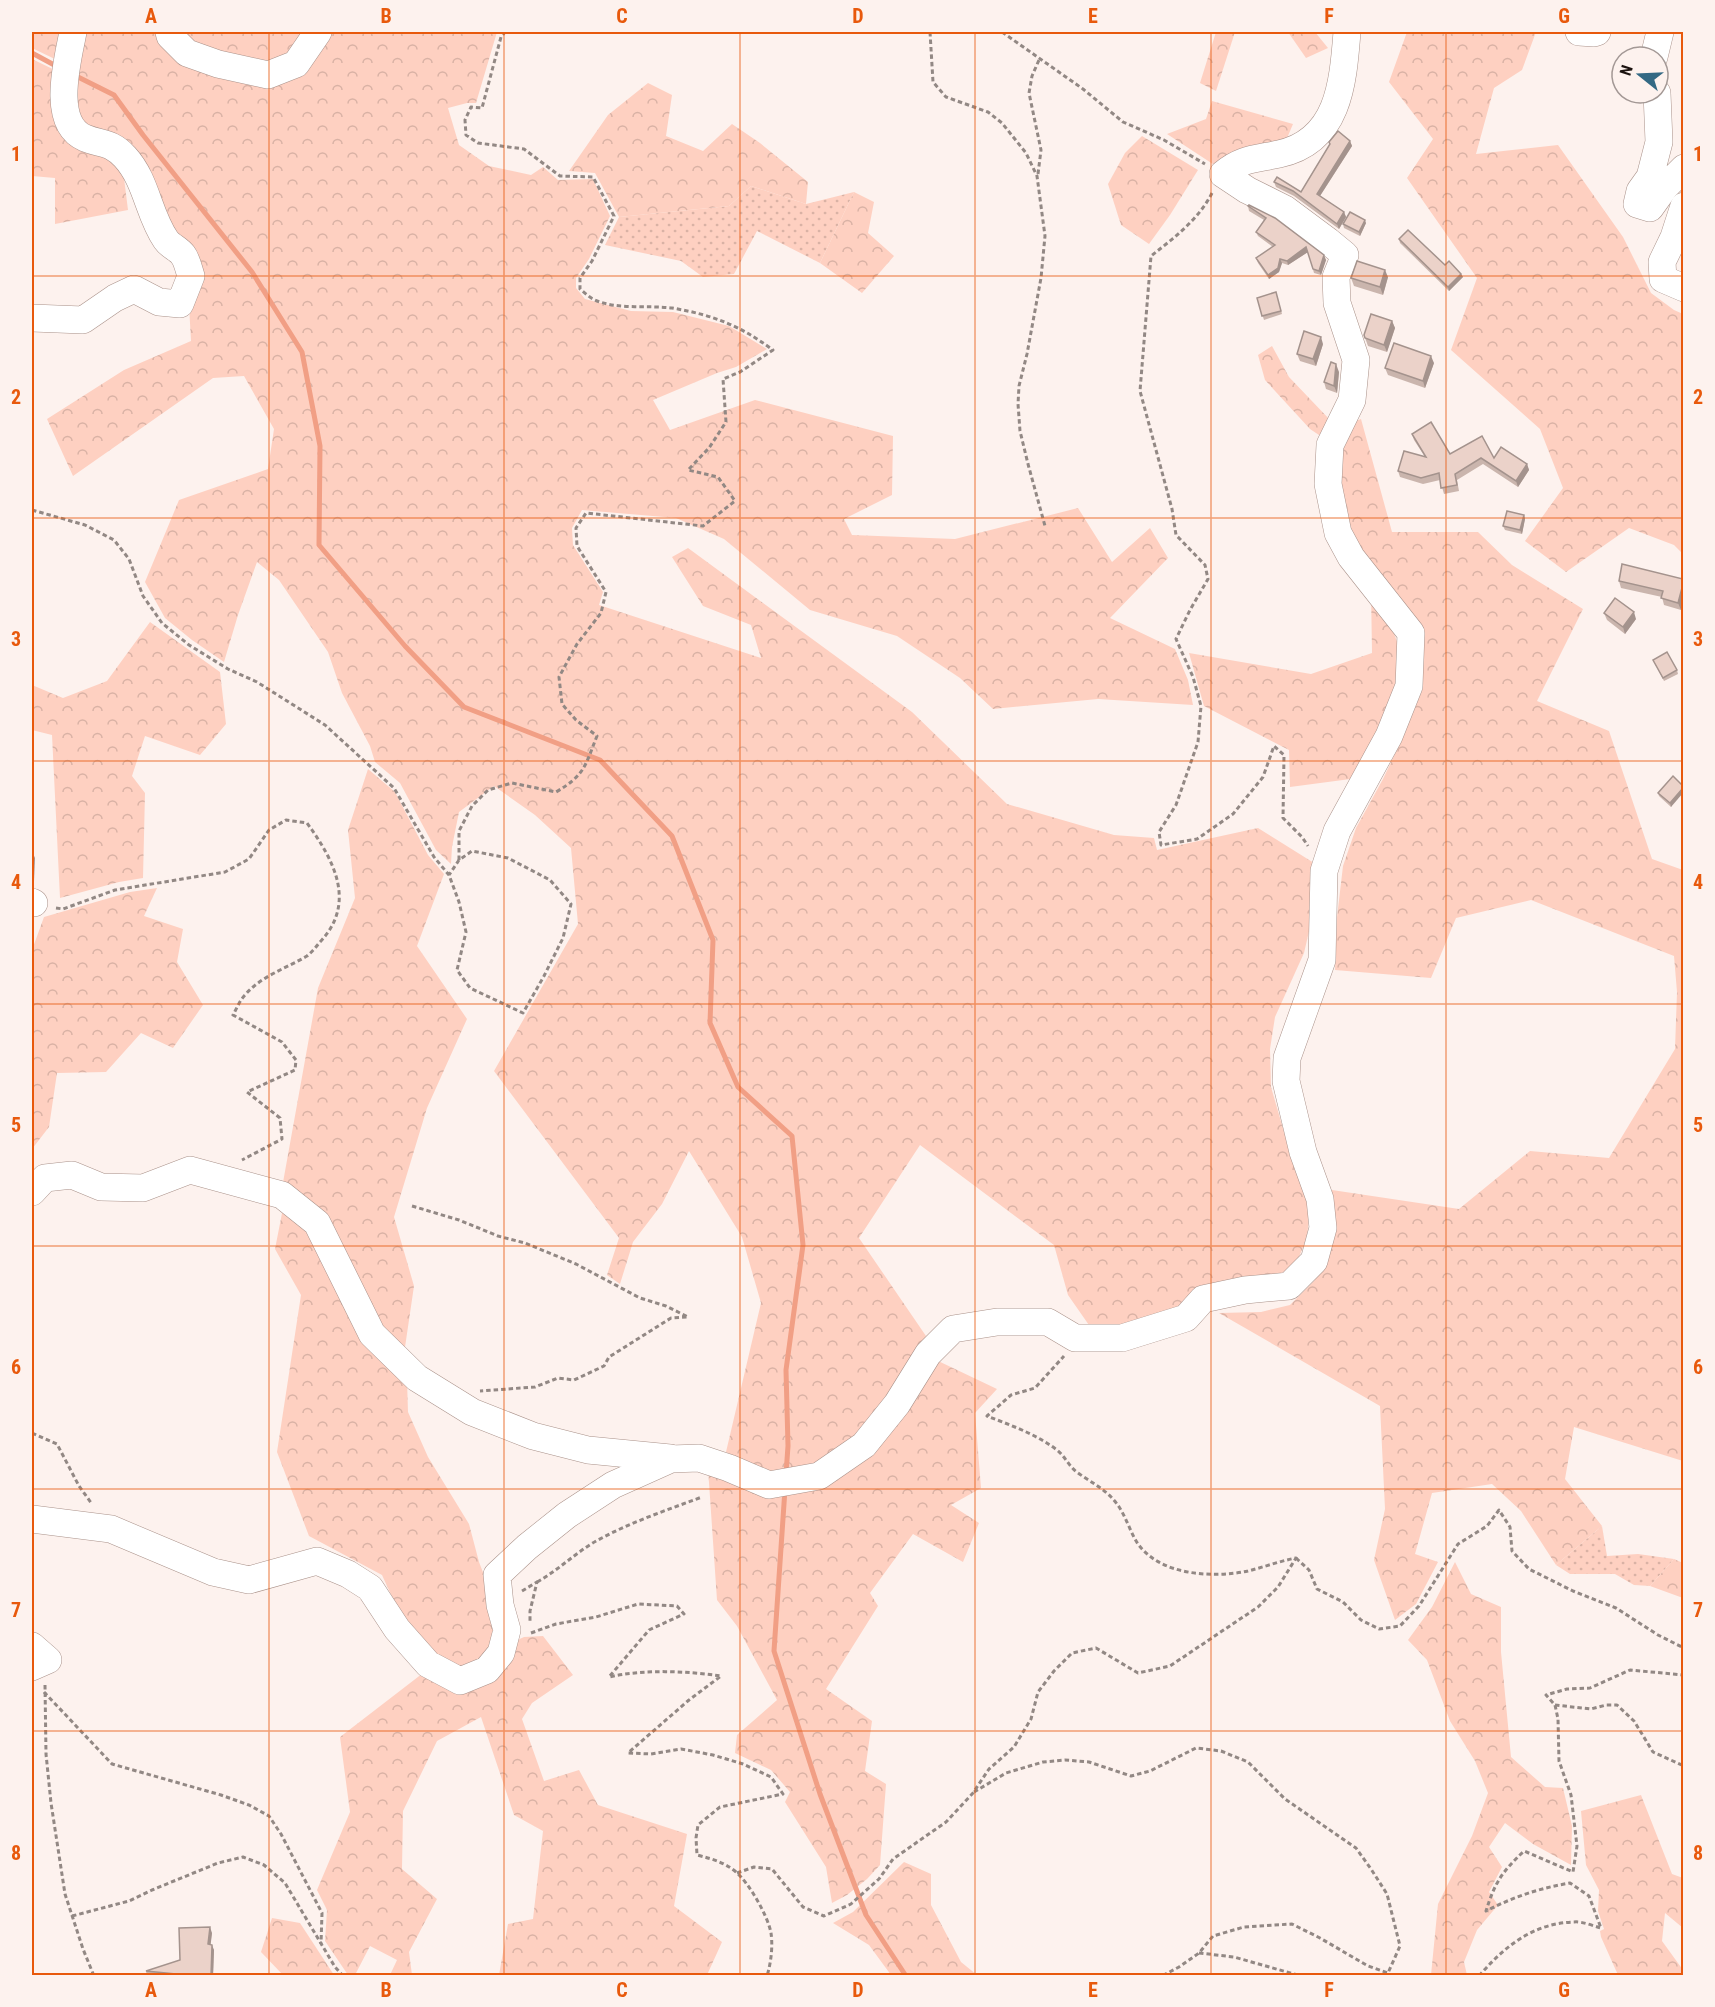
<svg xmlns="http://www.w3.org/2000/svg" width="1715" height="2007" font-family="'Roboto Condensed',sans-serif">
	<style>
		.grass { fill: url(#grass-dots) }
		.forest { fill: url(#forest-crowns) }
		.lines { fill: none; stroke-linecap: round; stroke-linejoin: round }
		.stream { stroke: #f19f85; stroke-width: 5 }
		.minor-casing { stroke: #aa928a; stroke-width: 28 }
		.path { stroke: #928884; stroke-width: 3; stroke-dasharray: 4.5 3; stroke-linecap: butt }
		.minor { stroke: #fff; stroke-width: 27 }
		.wall { fill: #cab5ad }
		.shaded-wall { fill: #a4938d }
		.building { fill: #ebd2c9; stroke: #a4938d; stroke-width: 1.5 }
		.grid { fill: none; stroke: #e8590c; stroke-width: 1.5; stroke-opacity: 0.55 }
		.neatline { fill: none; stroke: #e8590c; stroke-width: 2 }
		.grid-label { font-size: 20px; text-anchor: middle; font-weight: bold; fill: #e8590c }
	</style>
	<defs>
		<pattern id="grass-dots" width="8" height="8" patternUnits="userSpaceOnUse" patternTransform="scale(1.5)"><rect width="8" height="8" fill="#fed0c1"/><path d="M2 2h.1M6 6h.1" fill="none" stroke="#d9b2a5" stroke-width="1.8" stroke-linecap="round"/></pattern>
		<pattern id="forest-crowns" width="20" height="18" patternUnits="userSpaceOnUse" patternTransform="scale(1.5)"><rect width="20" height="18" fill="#fed0c1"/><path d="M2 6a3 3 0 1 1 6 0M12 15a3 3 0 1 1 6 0" fill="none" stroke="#d9b2a5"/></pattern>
	</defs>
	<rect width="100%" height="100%" fill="#fdf2ee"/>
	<!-- grass -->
	<g class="grass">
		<polygon points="751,186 806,204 854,192 820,263 757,231 734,274 703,277 681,261 605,245 619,217 729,206"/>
		<polygon points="1602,1526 1607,1556 1638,1554 1674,1559 1650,1586 1634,1585 1615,1574 1570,1574 1556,1565"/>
	</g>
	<!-- forest -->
	<g class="forest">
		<polygon points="32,32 70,32 63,63 32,48"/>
		<polygon points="79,32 159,32 258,77 323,32 497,32 476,103 467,103 448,108 459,145 489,166 531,175 543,167 558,180 593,179 610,216 589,259 576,278 576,288 585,299 631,311 673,312 729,326 767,349 736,367 717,373 653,400 670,430 755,400 893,436 892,495 844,519 852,535 955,539 1078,508 1112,562 1150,528 1168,558 1110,618 1175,649 1188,680 1193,705 1098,699 993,709 960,678 897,636 810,610 724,539 676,518 582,510 572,528 573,545 603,592 599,605 761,658 751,625 703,606 672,557 688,548 912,712 1007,804 1114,835 1154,838 1157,850 1258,828 1314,863 1313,914 1304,953 1275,1017 1270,1049 1271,1087 1284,1132 1310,1205 1307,1238 1295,1266 1269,1279 1121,1329 1091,1328 1068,1295 1054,1245 920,1145 859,1238 926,1336 896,1393 879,1416 814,1469 767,1472 726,1452 761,1303 742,1237 689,1151 662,1204 633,1242 620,1284 607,1275 619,1238 494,1071 578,924 571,848 535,815 494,786 459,812 452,847 451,864 436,850 400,783 375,762 370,746 342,693 328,652 279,580 257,562 238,615 224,662 192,640 165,618 145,582 179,500 268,469 274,429 244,376 213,378 73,476 47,419 124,370 191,341 189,305 158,197 80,129 69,108"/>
		<polygon points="172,32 313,32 293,60 246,67"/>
		<polygon points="1216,32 1235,32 1216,91 1200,83"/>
		<polygon points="1288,32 1315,32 1328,48 1306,58"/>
		<polygon points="1407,32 1536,32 1522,70 1494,88 1476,154 1558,145 1623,237 1651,293 1674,310 1683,314 1683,554 1674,545 1629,528 1566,572 1525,541 1563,488 1540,429 1451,350 1477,278 1407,178 1433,139 1389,82"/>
		<polygon points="32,59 61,73 55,99 122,162 128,210 55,224 55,178 32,176"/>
		<polygon points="648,83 672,95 666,136 703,151 732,124 760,143 808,182 806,204 751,186 729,206 619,217 595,173 569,171 608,115"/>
		<polygon points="1212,101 1293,124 1282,150 1222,170 1167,134 1206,119"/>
		<polygon points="1142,136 1198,170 1170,215 1149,244 1121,225 1108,184 1125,153"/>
		<polygon points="854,192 874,202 868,233 894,256 862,293 820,263"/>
		<polygon points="1272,346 1289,377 1331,421 1319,435 1310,429 1265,380 1258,355"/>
		<polygon points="1361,419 1392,532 1478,532 1512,565 1583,609 1537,701 1609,731 1652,859 1683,870 1683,1461 1574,1427 1565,1479 1602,1526 1556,1565 1521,1511 1492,1484 1432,1493 1415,1554 1438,1562 1416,1604 1395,1620 1374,1560 1385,1509 1380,1406 1219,1313 1261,1312 1290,1305 1315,1280 1331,1234 1332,1190 1459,1209 1530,1151 1609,1158 1675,1049 1677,992 1674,956 1531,900 1456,918 1431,978 1335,970 1337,917 1343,866 1356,828 1383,779 1404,735 1423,688 1419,628 1361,554 1338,506 1344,425"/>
		<polygon points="1371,590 1387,614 1400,650 1398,690 1358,778 1290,787 1289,750 1204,706 1189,653 1311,674 1372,653"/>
		<polygon points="150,622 220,672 226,724 200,755 145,736 132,776 145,793 143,878 119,882 60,898 52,735 32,730 32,685 63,698 107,681"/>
		<polygon points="368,769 395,792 428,855 444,874 417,946 467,1019 427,1108 394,1217 414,1286 404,1354 378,1327 282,1188 318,988 355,898 348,830"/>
		<polygon points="157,888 144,916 183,929 177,962 203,1005 173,1048 141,1033 106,1072 57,1073 49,1127 32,1149 32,950 44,917 130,892"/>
		<polygon points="284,1203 315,1227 407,1380 408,1412 428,1457 469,1524 479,1562 489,1588 498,1641 469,1669 448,1669 408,1632 382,1575 309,1536 277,1452 301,1295 275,1249"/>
		<polygon points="934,1359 997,1389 975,1413 981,1488 951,1505 979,1523 963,1562 913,1534 870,1593 878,1606 826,1689 872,1721 865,1771 886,1784 880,1865 867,1879 847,1895 832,1903 826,1867 785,1802 790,1792 771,1770 735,1753 737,1735 777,1700 737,1626 717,1600 708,1468 822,1482"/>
		<polygon points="1674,1559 1683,1563 1683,1598 1650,1586"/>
		<polygon points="1455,1562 1471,1594 1501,1607 1501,1652 1511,1757 1545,1787 1563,1788 1572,1826 1571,1865 1533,1844 1505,1823 1489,1847 1502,1867 1489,1892 1498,1905 1477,1930 1464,1962 1467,1975 1431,1975 1438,1904 1472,1836 1488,1793 1475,1761 1450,1721 1427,1660 1408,1640 1432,1607"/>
		<polygon points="543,1636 573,1675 532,1703 522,1719 544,1781 579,1770 598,1805 687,1834 674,1906 722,1942 707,1975 499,1975 508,1924 533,1919 543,1831 514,1815 481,1717 437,1741 403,1811 402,1869 437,1899 409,1952 412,1975 390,1975 397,1960 370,1946 355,1975 348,1975 325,1941 327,1910 317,1890 350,1812 340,1737 427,1670 450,1686 511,1643 524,1637"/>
		<polygon points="1641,1795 1672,1874 1683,1878 1683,1928 1665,1913 1662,1941 1683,1970 1683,1975 1618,1975 1601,1937 1600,1931 1604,1929 1598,1911 1599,1890 1586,1865 1581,1811"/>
		<polygon points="904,1862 931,1874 931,1905 961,1962 977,1975 891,1975 869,1945 833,1923 853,1912"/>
		<polygon points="272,1918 300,1923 334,1975 283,1975 261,1952"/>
	</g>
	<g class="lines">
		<!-- stream -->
		<g class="stream">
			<polyline points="32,53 58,67"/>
			<polyline points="72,74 114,95 143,135 252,272 302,352 320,446 319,545 405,646 464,707 600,760 672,836 713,940 710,1023 738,1087 792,1136 803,1245 786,1370 788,1446 786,1474"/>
			<polyline points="785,1489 774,1651 820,1794 866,1915 906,1976"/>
		</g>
		<defs>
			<g id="minor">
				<polyline points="169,32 170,36 187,53 218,64 268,75 296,64 318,32"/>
				<polyline points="1579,32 1594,33 1597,32"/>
				<polyline points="1654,57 1660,32"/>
				<polyline points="1657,93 1659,142 1650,177 1640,191 1637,204 1650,208 1665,187 1684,168"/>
				<polyline points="1684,206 1674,237 1662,262 1663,279 1684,288"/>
				<path d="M32 318 83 320 115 298 134 289 159 302 180 304 191 276C189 270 187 260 183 255 179 249 170 246 166 240 148 214 147 181 125 157 110 141 102 145 85 138 50 123 68 59 73 32"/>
				<polyline points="32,902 34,903"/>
				<polyline points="32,1192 45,1178 72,1175 101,1187 143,1188 190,1170 282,1195 317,1223 372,1334 417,1378 472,1412 533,1436 588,1450 670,1458"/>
				<path d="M32 1519 111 1529 213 1572 249 1580 317 1561 348 1574 370 1588 397 1629 428 1664 460 1681 487 1670 501 1653 507 1630 500 1605 497 1575 527 1547 567 1515 613 1485 671 1459 699 1458 729 1468 769 1485 819 1476 864 1445 897 1404 928 1354 953 1329 997 1322H1048L1075 1338H1122L1186 1318 1203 1299 1245 1290 1289 1286 1314 1261 1323 1228 1320 1199 1303 1152 1286 1081 1287 1058 1322 960 1324 871 1337 831 1389 736 1409 686 1411 633 1351 557 1338 533 1328 484 1330 445 1352 400 1356 360 1337 303 1336 277 1345 255 1328 241 1285 209 1247 190 1223 174C1242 158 1256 159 1279 154 1339 141 1343 83 1347 32"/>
				<polyline points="32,1646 48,1660 32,1667"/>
			</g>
		</defs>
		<!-- minor casing -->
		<use href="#minor" class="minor-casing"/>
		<!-- path -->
		<g class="path">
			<polyline points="930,32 933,82 946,97 988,112 1002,123 1026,153 1037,176 1045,236 1041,278 1027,354 1019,386 1018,404 1020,431 1028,464 1045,526"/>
			<polyline points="1002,32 1083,89 1123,122 1164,140 1205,164"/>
			<polyline points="1038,174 1041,150 1029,93 1032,76 1039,60"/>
			<path d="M1212 193C1199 219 1174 238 1151 256L1140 391 1172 509 1176 535 1205 565 1208 579 1190 610 1176 639 1193 677 1201 706 1198 742 1176 805 1159 832 1161 845 1197 839 1233 814 1263 777 1274 746 1284 755 1283 818 1302 837 1308 846"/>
			<polyline points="32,510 85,525 114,540 129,559 143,596 162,623 189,645 228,669 257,682 325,725 394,788 434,857 449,875 459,902 466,932 457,970 470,988 523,1013 544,976 563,938 571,904 550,880 508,858 472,851 459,860 449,875"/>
			<path d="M459 860V831L472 806 488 790 512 783 556 792C585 775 585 766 597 736L576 720 562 704 559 677 577 644 601 613 606 592 577 546 576 528 586 513 703 526 735 501 718 477 688 470 709 448 726 422 723 379 740 372 773 350C739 325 713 315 672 308 650 305 616 310 595 300 590 298 585 293 580 289V278L592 261 614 216 593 177 560 176 524 149 478 143 466 135 465 120 471 107 482 108 501 37 505 32"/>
			<path d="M56 908 63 909 115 890 225 872 249 859 269 830 286 820 307 823C334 860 357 903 320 942 316 947 312 952 307 956 287 968 261 976 245 995 240 1000 237 1008 233 1015L282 1042 296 1060 295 1070 247 1092 280 1118 282 1139 242 1160"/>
			<polyline points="412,1206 459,1220 498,1236 525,1243 576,1264 640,1298 666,1306 688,1317 671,1318 609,1357 604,1366 574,1380 558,1378 535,1387 480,1391"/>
			<polyline points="32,1433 57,1444 79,1486 92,1504"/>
			<polyline points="1296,1558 1309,1570 1317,1589 1343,1602 1361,1620 1379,1629 1400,1626 1419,1606 1458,1544 1487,1526 1499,1510 1510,1527 1512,1551 1529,1569 1573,1591 1616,1608 1658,1635 1684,1648"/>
			<path d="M537 1582C559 1570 576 1552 598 1540 631 1522 667 1510 702 1497"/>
			<polyline points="522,1591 537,1582 530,1611 530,1623"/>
			<path d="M531 1633 556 1624 596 1617 638 1604 677 1606 684 1614 649 1630 609 1677C644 1669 686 1671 721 1676L689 1700 628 1753 651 1754 681 1749 713 1755 743 1764 771 1777 783 1794 720 1807 698 1825 696 1838 697 1855C712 1859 724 1862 736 1872 749 1883 768 1916 771 1933 773 1946 771 1963 767 1976"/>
			<polyline points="45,1685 46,1754 51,1803 65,1894 83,1949 94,1976"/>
			<polyline points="44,1692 112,1764 221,1795 249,1805 269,1816 281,1834 322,1913 321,1944"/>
			<polyline points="1555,1705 1591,1709 1606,1705 1617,1705 1634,1721 1653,1752 1684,1766"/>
			<polyline points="974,1792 1006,1773 1043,1762 1065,1760 1089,1762 1131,1776 1150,1771 1196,1748 1221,1751 1248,1762 1285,1799 1356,1848 1371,1869 1387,1894 1400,1946 1388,1973 1368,1966 1320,1938 1292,1924 1244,1927 1213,1936 1199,1953 1179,1967 1162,1976"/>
			<path d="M737 1873 754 1867 772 1869 803 1907 824 1916 851 1904 879 1879 893 1859 946 1822 973 1793 989 1769 1014 1747 1031 1719 1038 1692 1054 1671 1072 1653 1096 1648 1138 1673 1170 1666 1258 1607 1278 1587 1296 1558C1280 1561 1264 1567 1248 1571 1213 1578 1161 1576 1138 1544 1130 1532 1126 1516 1117 1504 1107 1490 1092 1483 1078 1473 1069 1467 1065 1456 1057 1450 1036 1434 1010 1425 987 1416L1011 1395 1035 1388 1064 1356"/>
			<polyline points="72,1916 129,1901 152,1890 218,1863 243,1857 264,1865 285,1883 335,1967 343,1976"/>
			<polyline points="1199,1953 1234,1957 1301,1976"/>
			<path d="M1479 1976C1504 1947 1533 1923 1574 1922 1582 1921 1593 1926 1601 1928L1589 1896 1570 1883C1540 1888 1513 1897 1486 1911 1495 1882 1502 1872 1524 1851L1573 1872 1577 1846 1571 1795 1559 1761 1558 1719 1555 1705 1546 1695 1567 1689 1590 1688 1630 1670 1684 1675"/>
		</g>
		<!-- minor -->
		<use href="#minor" class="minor"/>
	</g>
	<!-- wall -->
	<g class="wall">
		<polygon points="1350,141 1352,146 1320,196 1344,212 1346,217 1339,229 1294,196 1276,187 1274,182 1301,192 1330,145 1329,142"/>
		<polygon points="1249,205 1326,260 1321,275 1314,273 1308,252 1288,265 1282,263 1279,272 1269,279 1258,263 1256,258 1273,247 1258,236 1256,232 1264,220 1249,211 1248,206"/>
		<polygon points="1366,223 1360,236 1344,228 1343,224"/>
		<polygon points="1399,239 1461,274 1463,277 1449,291 1400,243"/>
		<polygon points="1388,277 1383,295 1354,286 1351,278"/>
		<polygon points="1276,292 1282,314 1264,320 1257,298"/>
		<polygon points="1392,321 1395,328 1387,352 1368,346 1364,335"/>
		<polygon points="1323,344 1316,366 1300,361 1297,354"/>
		<polygon points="1434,363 1425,388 1388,375 1385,368"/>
		<polygon points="1339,372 1337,393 1326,389 1324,382"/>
		<polygon points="1412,434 1450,454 1494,458 1527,464 1529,470 1518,487 1483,464 1457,480 1459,491 1444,494 1440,480 1423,484 1400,477 1398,471 1425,457 1414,440"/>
		<polygon points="1524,515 1525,519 1522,534 1505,530 1503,526"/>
		<polygon points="1683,579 1681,610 1664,605 1662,597 1621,588 1619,581"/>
		<polygon points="1604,613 1636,619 1625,634 1607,620"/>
		<polygon points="1653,660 1677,670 1678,674 1664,681"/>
		<polygon points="1683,786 1671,807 1659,796 1658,793"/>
		<polygon points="212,1933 210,1945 214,1950 213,1976 147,1976 146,1971 180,1960"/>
	</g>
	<!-- shaded-wall -->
	<g class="shaded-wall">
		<polygon points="1350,141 1352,146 1318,199 1317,194"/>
		<polygon points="1344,212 1346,217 1339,229 1337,224"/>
		<polygon points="1365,220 1366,223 1360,236 1359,232"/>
		<polygon points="1306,247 1308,252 1288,265 1287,261"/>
		<polygon points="1324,255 1326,260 1321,275 1319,271"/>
		<polygon points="1280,259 1282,263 1279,272 1269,279 1268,275"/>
		<polygon points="1385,270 1388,277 1383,295 1380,287"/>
		<polygon points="1461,274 1463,277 1449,291 1448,287"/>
		<polygon points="1392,321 1395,328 1387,352 1384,345"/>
		<polygon points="1321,337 1323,344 1316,366 1313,359"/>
		<polygon points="1431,356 1434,363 1425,388 1423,381"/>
		<polygon points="1336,364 1339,372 1337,393 1334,386"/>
		<polygon points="1527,464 1529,470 1518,487 1516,481"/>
		<polygon points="1524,515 1525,519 1522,534 1520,530"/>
		<polygon points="1683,584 1683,601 1681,610 1678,603"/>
		<polygon points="1634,612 1636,619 1625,634 1623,627"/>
		<polygon points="1683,788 1683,793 1671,807 1670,803"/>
		<polygon points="32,851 35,858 34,881 32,875"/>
		<polygon points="210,1927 212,1933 210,1950 208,1944"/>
		<polygon points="212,1945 214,1950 213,1976 211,1976"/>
	</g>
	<!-- building -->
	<g class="building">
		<polygon points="1338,131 1350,141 1317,194 1344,212 1337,224 1293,191 1274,182 1277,177 1301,192 1330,144 1329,142"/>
		<polygon points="1249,205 1275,218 1324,255 1319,271 1313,269 1306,247 1287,261 1280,259 1278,268 1268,275 1256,258 1275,245 1256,232 1266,218 1248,206"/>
		<polygon points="1350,212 1365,220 1359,232 1343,224"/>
		<polygon points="1408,230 1445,265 1449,261 1461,274 1448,287 1399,239"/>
		<polygon points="1357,261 1385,270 1380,287 1351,278"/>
		<polygon points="1276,292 1281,311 1262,316 1257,298"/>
		<polygon points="1371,314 1392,321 1384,345 1365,338 1364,335"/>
		<polygon points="1304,331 1321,337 1313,359 1297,354"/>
		<polygon points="1394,343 1431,356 1423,381 1385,368"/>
		<polygon points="1331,362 1336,364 1334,386 1324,382"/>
		<polygon points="1431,422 1450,454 1482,436 1494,458 1501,447 1527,464 1516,481 1481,458 1455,474 1457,485 1441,488 1439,473 1421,478 1398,471 1404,451 1426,457 1412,434"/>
		<polygon points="1507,511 1524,515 1520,530 1503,526"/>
		<polygon points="1622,564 1683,579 1683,584 1678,603 1661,598 1663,591 1619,581"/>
		<polygon points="1615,598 1634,612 1623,627 1604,613"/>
		<polygon points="1667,652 1677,670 1663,678 1653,660"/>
		<polygon points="1673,776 1683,786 1683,788 1670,803 1658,793"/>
		<polygon points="210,1927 208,1944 212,1945 211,1976 196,1976 146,1971 180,1960 179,1928"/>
	</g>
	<!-- grid -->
	<path class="grid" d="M269 32V1976M504 32V1976M740 32V1976M975 32V1976M1211 32V1976M1446 32V1976M32 276H1684M32 518H1684M32 761H1684M32 1004H1684M32 1246H1684M32 1489H1684M32 1731H1684"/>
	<!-- border -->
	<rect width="1715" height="2007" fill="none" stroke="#fdf2ee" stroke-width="66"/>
	<!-- north arrow -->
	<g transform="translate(1640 75) rotate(288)"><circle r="28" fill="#fdf2ee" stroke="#a39895" stroke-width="1.5"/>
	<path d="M0-4.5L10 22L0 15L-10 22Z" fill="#336984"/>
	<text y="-9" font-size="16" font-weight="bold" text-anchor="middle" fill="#1b120f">N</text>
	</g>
	<rect x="33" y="33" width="1649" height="1941" class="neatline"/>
	<g class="grid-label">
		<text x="151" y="23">A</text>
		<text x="386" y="23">B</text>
		<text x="622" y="23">C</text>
		<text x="858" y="23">D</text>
		<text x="1093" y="23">E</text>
		<text x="1329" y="23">F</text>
		<text x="1564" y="23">G</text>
		<text x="16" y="161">1</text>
		<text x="1698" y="161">1</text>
		<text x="16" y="404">2</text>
		<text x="1698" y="404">2</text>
		<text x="16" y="646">3</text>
		<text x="1698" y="646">3</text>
		<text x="16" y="889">4</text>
		<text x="1698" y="889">4</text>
		<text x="16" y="1132">5</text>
		<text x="1698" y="1132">5</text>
		<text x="16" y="1374">6</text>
		<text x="1698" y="1374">6</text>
		<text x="16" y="1617">7</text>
		<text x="1698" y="1617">7</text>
		<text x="16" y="1860">8</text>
		<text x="1698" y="1860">8</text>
		<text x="151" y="1997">A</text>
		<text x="386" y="1997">B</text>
		<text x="622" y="1997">C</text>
		<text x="858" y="1997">D</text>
		<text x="1093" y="1997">E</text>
		<text x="1329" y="1997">F</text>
		<text x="1564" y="1997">G</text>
	</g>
</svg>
